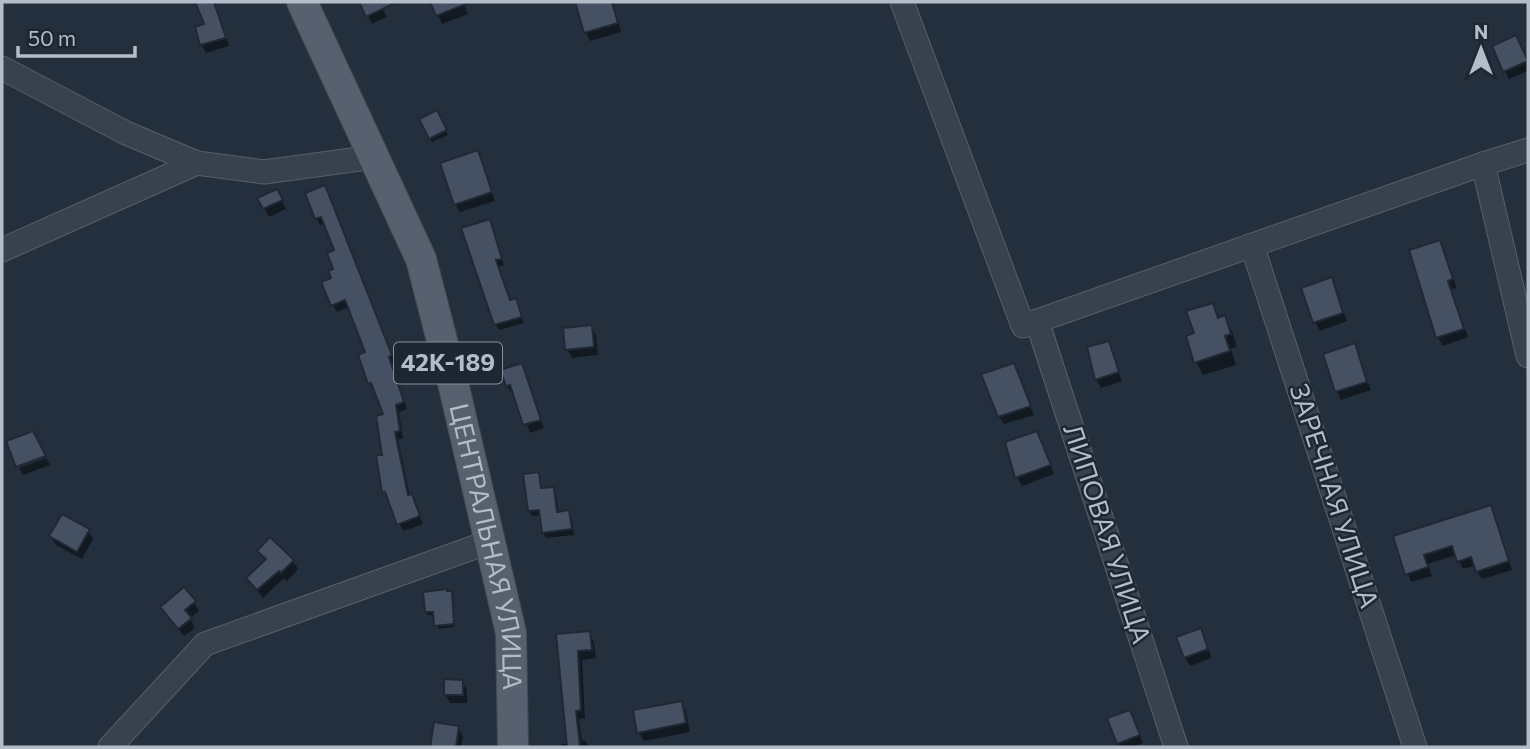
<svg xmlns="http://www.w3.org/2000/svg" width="1530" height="749" font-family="Commissioner,sans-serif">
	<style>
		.shadow { fill: #0007 }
		.building { fill: #455162; stroke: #1f2835; stroke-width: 2 }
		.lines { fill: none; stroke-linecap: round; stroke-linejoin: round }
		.minor-casing { stroke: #565f6c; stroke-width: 25 }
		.major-casing { stroke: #414a57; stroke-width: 32 }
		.minor { stroke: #38414e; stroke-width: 23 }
		.major { stroke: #56606e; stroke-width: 30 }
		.labels { text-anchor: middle; stroke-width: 5; stroke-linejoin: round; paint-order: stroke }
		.shield { fill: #1d2633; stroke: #878f9c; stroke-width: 2 }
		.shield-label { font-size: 24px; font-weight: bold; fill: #b4bcc9 }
		.street-label { font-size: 26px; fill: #b4bcc9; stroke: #1d2633 }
	</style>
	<rect width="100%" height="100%" fill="#242f3e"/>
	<!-- shadow -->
	<g class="shadow">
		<polygon points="197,2 214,2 229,46 206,53 201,44 206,26"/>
		<polygon points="361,2 379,2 387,17 372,24"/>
		<polygon points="432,2 463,2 468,14 442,24"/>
		<polygon points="588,2 612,2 621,32 590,41 586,32 578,4"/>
		<polygon points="1520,46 1528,63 1528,71 1509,79 1505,71"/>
		<polygon points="437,112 448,135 432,142 421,119"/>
		<polygon points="477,152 495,201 460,212 455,204"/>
		<polygon points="329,195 395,363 392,364 407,409 399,412 403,439 398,439 410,496 423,524 403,531 384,492 385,416 376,390 374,390 369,383 367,353 349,307 337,312 333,305 336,251 325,224 320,225 316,218"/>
		<polygon points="259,199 281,199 286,209 269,217"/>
		<polygon points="492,227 504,265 498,267 510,302 515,300 524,323 499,330 496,324"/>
		<polygon points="1439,242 1457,288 1451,290 1468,337 1443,346 1438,338 1411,251"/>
		<polygon points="1331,280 1347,321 1320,331 1315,322"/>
		<polygon points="1212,305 1220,319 1224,318 1232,331 1237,347 1231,349 1236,365 1203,375 1196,362 1196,335"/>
		<polygon points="591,327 596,335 598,355 572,358 567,349"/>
		<polygon points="1108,343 1122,381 1101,388 1096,379"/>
		<polygon points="1354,345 1371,390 1341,400 1337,391"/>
		<polygon points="521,365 544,428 530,433 515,393 512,394 507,386"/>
		<polygon points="1013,365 1034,415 1004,424 999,416"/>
		<polygon points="1041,441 1054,474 1022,486 1017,477"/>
		<polygon points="46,458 50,465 23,475 19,468"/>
		<polygon points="538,474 542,490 553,488 556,494 559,513 568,512 572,518 574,535 546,538 543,533 541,515 532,516 529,510"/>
		<polygon points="1490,507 1512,570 1482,579 1474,566 1463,569 1456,555 1428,564 1432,576 1411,582 1395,537"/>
		<polygon points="88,531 93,539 82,559 56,545 51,536"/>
		<polygon points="260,551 293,561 298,569 287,581 284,578 263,598 248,578 266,562"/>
		<polygon points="451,593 455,627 438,629 435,615 428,615 426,612"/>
		<polygon points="194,602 199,611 190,618 195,628 184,636 163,608"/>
		<polygon points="1200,630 1212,658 1190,666 1185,657"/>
		<polygon points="589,633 594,642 596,658 582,660 585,718 579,719 582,741 585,740 589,747 561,747 561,744 568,743 557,636"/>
		<polygon points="462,681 467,690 467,703 450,703 445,694"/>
		<polygon points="681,703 686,711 690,732 644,741 639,732"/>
		<polygon points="1129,712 1143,743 1133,747 1121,747 1118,743"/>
		<polygon points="436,724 458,728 463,736 461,747 432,747"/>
	</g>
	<!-- building -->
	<g class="building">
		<polygon points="195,2 214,2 226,38 200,45 195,27 204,24"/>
		<polygon points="359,2 397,2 366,17"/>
		<polygon points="430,2 471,2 436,16"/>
		<polygon points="575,2 612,2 618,23 584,33"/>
		<polygon points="1516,35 1528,61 1503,72 1492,46"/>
		<polygon points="437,110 447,130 429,139 419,119"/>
		<polygon points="478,150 492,192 454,205 440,163"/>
		<polygon points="325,185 392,355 389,357 404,402 396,405 400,431 395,432 408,495 412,494 420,516 397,525 385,492 382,493 376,455 382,455 376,416 383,414 371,383 368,384 358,355 365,352 345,300 331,306 321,282 331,278 328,271 333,269 327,253 334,250 321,217 315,219 305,193"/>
		<polygon points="277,189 283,200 263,209 257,198"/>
		<polygon points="490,219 502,259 496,260 510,300 516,298 522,317 494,325 461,228"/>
		<polygon points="1440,240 1453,279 1448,281 1464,329 1436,338 1409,250"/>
		<polygon points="1332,277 1343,313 1313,323 1301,288"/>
		<polygon points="1213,303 1218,318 1225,315 1231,334 1225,336 1230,351 1194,363 1186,336 1194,333 1186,311"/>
		<polygon points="592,325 594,347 565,350 563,328"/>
		<polygon points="1109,341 1119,372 1095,380 1087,347"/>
		<polygon points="1355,343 1367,382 1335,392 1323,354"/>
		<polygon points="522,363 541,420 523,425 510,385 506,386 500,370"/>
		<polygon points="1014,363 1031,406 998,417 981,374"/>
		<polygon points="33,431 46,456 16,467 6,441"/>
		<polygon points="1037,431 1051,465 1015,478 1005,442"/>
		<polygon points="539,472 541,488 554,487 557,512 569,510 572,529 542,533 539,510 528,511 523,474"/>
		<polygon points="1491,505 1509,561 1476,572 1471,557 1457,562 1452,546 1424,555 1428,567 1405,575 1393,536"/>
		<polygon points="62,514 90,529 77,552 49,536"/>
		<polygon points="270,537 294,560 281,573 279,571 257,590 246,578 266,559 257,551"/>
		<polygon points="184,587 196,601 185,610 192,618 178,629 160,607"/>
		<polygon points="447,589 447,591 452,591 454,624 434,626 433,612 425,612 423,592"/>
		<polygon points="1201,628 1208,649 1184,658 1176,637"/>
		<polygon points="590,631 592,650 578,651 581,710 576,711 580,747 567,747 556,634"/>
		<polygon points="444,679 463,680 463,695 444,695"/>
		<polygon points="682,701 686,723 637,733 633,710"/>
		<polygon points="1130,710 1140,735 1117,744 1107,718"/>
		<polygon points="434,722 459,726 456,747 430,747"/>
	</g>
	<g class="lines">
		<defs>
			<g id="minor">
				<polyline points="902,2 1023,326 1483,164 1528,150"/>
				<polyline points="2,68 126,133 197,163 264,172 374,157"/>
				<polyline points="1483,164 1528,356"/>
				<polyline points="1252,245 1415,747"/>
				<polyline points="2,250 197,163"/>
				<polyline points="1037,321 1176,747"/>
				<polyline points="110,747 205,644 489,542"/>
			</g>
			<g id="major">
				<path id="s1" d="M302 2 421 259 454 387 511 633 513 747"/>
			</g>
		</defs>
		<!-- minor casing -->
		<use href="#minor" class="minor-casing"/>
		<!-- major casing -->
		<use href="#major" class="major-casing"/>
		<!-- minor -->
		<use href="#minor" class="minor"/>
		<!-- major -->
		<use href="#major" class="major"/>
	</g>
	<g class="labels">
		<!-- shield labels -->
		<rect class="shield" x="394" y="342.5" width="108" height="41" rx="5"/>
		<g class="shield-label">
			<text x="448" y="371">42К-189</text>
		</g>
		<!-- street labels -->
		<g class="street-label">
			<text transform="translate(1334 496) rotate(72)" y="9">ЗАРЕЧНАЯ УЛИЦА</text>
			<text transform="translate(1107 534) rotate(72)" y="9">ЛИПОВАЯ УЛИЦА</text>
			<text dy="9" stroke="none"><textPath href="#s1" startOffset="579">ЦЕНТРАЛЬНАЯ УЛИЦА</textPath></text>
		</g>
	</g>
	<!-- border -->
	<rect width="1530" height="749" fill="none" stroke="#b4bcc9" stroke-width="7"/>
	<!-- north arrow -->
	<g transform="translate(1481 49)" stroke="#1d2633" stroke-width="5" paint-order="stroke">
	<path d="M0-5L12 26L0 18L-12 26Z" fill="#b4bcc9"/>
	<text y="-10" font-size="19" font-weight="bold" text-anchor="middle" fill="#b4bcc9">N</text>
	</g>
	<!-- scale -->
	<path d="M18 46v10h117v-10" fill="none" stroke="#b4bcc9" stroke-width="3.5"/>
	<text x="28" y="46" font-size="21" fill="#b4bcc9" stroke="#1d2633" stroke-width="5" paint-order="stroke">50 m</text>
</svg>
